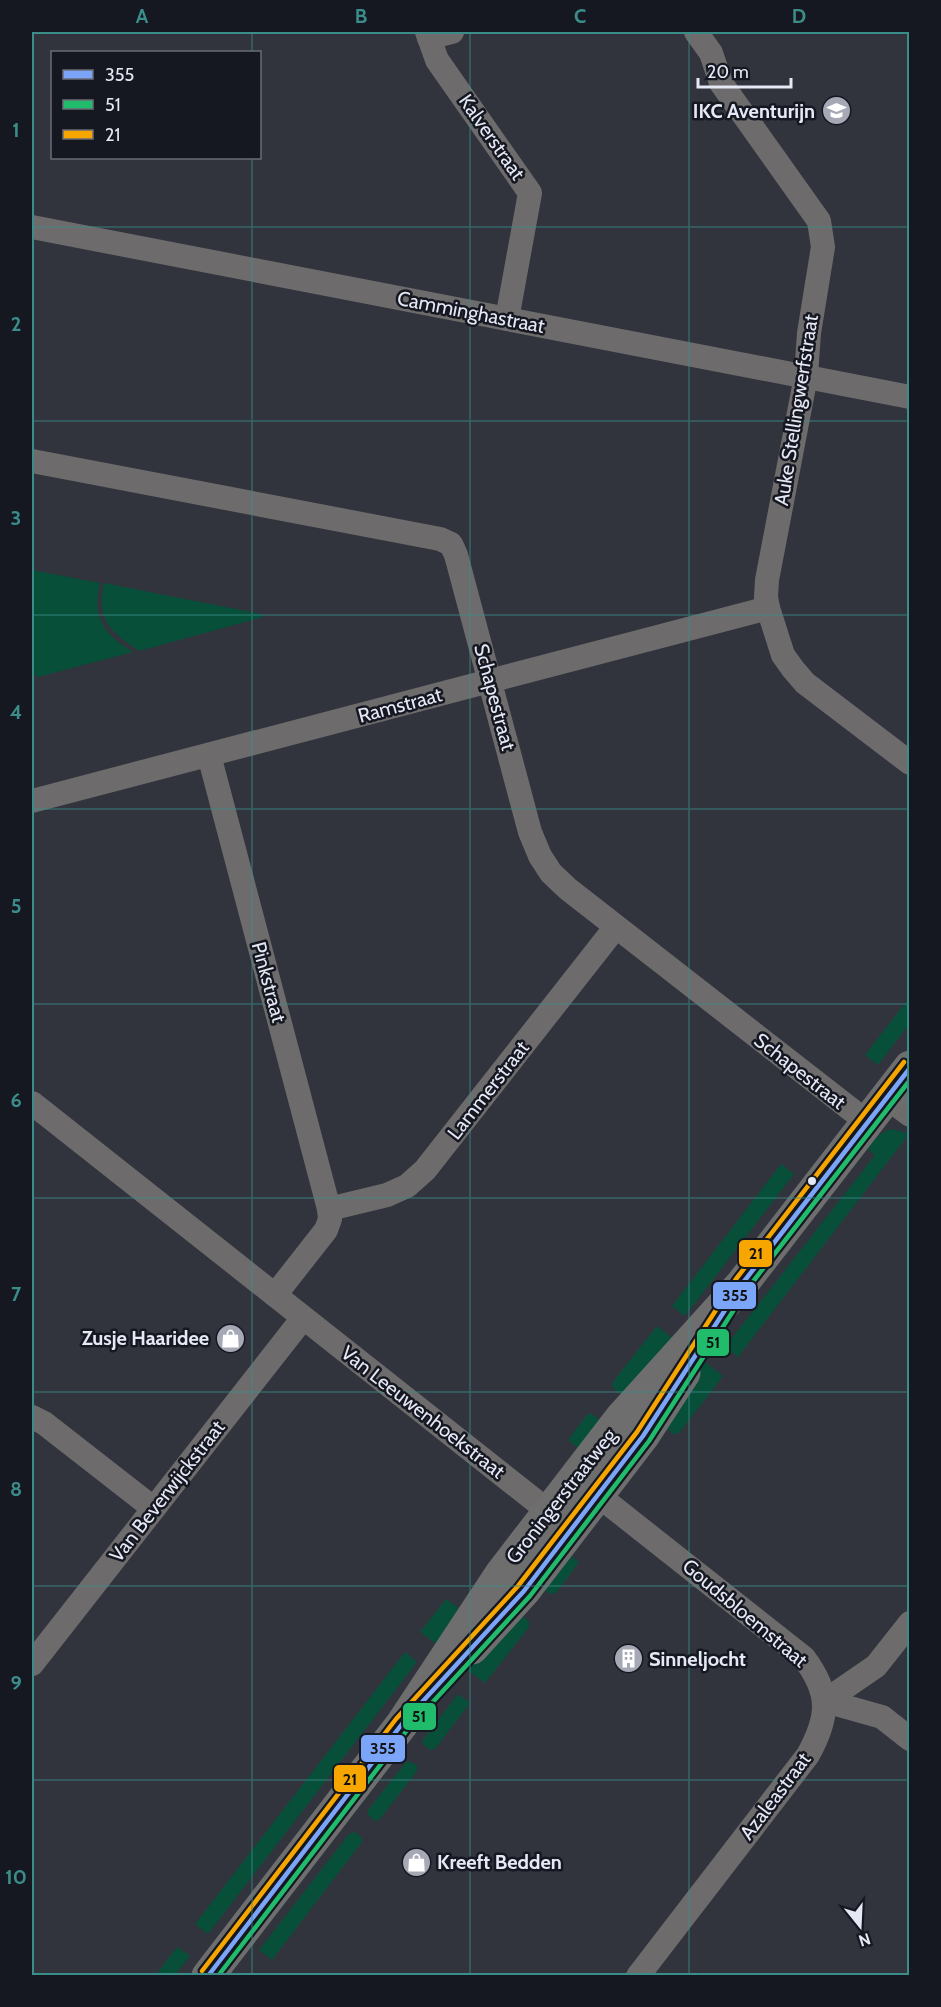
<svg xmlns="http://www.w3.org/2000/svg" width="941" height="2007" font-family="Cabin,sans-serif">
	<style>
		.green { fill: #084f3a }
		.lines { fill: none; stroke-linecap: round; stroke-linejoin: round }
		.street { stroke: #6d6b6c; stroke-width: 24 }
		.secondary { stroke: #6f6e6f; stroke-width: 33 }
		.bus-1-casing { stroke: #161821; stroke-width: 9 }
		.bus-2-casing { stroke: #161821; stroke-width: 9 }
		.bus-3-casing { stroke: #161821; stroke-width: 9 }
		.bus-1 { stroke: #7ba5f9; stroke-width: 4.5 }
		.bus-2 { stroke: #20bc6c; stroke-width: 4.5 }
		.bus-3 { stroke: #f7a600; stroke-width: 4.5 }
		.grid { fill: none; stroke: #3a8d89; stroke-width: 1.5; stroke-opacity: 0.55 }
		.bus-dot { fill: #e5e8f5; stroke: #161821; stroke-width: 2 }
		.labels { text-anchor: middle; stroke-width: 5; stroke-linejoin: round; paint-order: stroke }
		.poi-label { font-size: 20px; font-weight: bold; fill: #e5e8f5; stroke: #161821; text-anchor: end }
		.street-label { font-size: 20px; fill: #e5e8f5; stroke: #161821 }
		.line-badge { stroke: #161821; stroke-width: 2 }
		.pale-badge-label { font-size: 16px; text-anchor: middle; font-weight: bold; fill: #111 }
		.neatline { fill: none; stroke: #3a8d89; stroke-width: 2 }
		.grid-label { font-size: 20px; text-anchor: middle; font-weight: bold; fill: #3a8d89 }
	</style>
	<rect width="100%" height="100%" fill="#31343d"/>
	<!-- green -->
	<g class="green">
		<path d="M32 570 100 583C92 619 103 633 133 652L38 677 33 674Z"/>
		<path d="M104 583 261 614 263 617 139 651C110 631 96 621 104 583Z"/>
		<polygon points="909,998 909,1024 878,1065 865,1055"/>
		<path d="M892 1129 906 1133V1138L738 1357 725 1347 875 1155 867 1149C875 1139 880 1132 892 1129Z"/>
		<polygon points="781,1164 794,1174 685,1316 672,1306"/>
		<polygon points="657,1326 676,1341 623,1396 613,1388 612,1383"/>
		<polygon points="705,1362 723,1376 679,1433 673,1434 665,1427 664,1422"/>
		<polygon points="590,1413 602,1421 582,1451 568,1440 587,1415"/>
		<polygon points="566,1552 579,1562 556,1593 550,1594 542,1588"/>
		<polygon points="446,1599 463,1611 440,1647 420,1632"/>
		<polygon points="520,1615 529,1621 529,1627 485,1683 467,1670 515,1616"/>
		<polygon points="405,1652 417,1662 208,1934 195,1924"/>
		<polygon points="458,1694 470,1703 435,1749 430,1750 423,1744 422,1741"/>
		<polygon points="407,1761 417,1765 417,1771 380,1819 375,1821 368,1815 368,1810"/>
		<polygon points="355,1832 362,1838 362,1842 272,1960 259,1950 349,1834"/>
		<polygon points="177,1947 190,1956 175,1975 156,1975"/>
	</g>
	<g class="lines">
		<!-- street -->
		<g class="street">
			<polyline points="427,32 437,60 530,193 507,319"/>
			<polyline points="696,32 711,53 721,83 819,221 823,247 809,333 806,376 767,580 766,597 768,608 783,655 793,669 805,683 910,763"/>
			<polyline points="429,38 452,32"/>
			<polyline points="32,227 910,397"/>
			<polyline points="32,461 440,539 451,544 456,555 530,832 540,856 551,873 568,889 867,1122"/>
			<polyline points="209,755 329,1209 330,1219 326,1230 275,1295"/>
			<polyline points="32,801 768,608"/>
			<polyline points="886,1097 910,1115"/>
			<polyline points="32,1103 562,1522"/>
			<polyline points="329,1209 387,1195 407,1186 425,1170 615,928"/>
			<polyline points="32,1417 44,1423 153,1508"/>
			<path d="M585 1485 804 1658C831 1694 829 1717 808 1755L638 1976"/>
			<polyline points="32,1664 303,1318"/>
			<polyline points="825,1701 876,1666 910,1623"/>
			<polyline points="825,1701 882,1717 910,1739"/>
		</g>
		<!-- secondary -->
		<g class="secondary">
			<polyline points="472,1648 524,1591 643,1436 684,1373"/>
			<polyline points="208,1976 402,1724 501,1574 621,1418 742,1284 910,1067"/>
		</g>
		<defs>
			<polyline id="bus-1" points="208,1976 402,1724 524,1591 643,1436 742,1284 910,1068"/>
			<polyline id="bus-2" points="218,1976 408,1729 530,1596 649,1441 748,1288 910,1080"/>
			<polyline id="bus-3" points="202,1971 396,1719 518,1586 637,1432 736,1279 904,1062"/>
		</defs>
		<!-- bus-1 casing -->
		<use href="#bus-1" class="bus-1-casing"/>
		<!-- bus-2 casing -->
		<use href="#bus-2" class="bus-2-casing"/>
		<!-- bus-3 casing -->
		<use href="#bus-3" class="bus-3-casing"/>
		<!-- bus-1 -->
		<use href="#bus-1" class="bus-1"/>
		<!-- bus-2 -->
		<use href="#bus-2" class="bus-2"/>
		<!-- bus-3 -->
		<use href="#bus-3" class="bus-3"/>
	</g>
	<!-- grid -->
	<path class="grid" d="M252 32V52M470 32V1976M689 32V1976M252 158V1976M32 227H910M32 421H910M32 615H910M32 809H910M32 1004H910M32 1198H910M32 1392H910M32 1586H910M32 1780H910"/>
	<!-- icons -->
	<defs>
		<symbol id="school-disc" viewBox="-11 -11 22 22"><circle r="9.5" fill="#a6a9b5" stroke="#161821"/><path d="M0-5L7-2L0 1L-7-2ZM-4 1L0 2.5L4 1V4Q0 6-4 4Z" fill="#fff"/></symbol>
		<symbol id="shop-disc" viewBox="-11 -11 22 22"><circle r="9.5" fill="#a6a9b5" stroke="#161821"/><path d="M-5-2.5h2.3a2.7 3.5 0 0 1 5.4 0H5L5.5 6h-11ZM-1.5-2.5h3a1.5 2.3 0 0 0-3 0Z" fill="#fff"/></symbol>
		<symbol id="building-disc" viewBox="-11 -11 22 22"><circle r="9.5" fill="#a6a9b5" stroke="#161821"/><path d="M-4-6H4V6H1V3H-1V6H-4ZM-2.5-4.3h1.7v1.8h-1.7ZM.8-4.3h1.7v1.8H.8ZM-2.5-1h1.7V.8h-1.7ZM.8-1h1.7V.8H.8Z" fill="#fff"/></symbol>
	</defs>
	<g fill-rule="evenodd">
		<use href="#school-disc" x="820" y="94" width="33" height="33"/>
		<use href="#shop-disc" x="214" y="1322" width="33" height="33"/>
		<use href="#building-disc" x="612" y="1642" width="33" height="33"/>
		<use href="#shop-disc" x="400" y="1846" width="33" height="33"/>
	</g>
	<!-- markers -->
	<circle class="bus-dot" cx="812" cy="1181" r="5"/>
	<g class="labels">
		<!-- poi labels -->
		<g class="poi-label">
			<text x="815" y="118">IKC Aventurijn</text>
			<text x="209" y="1345">Zusje Haaridee</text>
			<text x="649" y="1666" text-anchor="start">Sinneljocht</text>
			<text x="437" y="1869" text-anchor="start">Kreeft Bedden</text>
		</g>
		<!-- street labels -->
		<g class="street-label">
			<text transform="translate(492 137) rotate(55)" y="7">Kalverstraat</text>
			<text transform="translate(471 312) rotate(11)" y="7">Camminghastraat</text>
			<text transform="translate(796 410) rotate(-81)" y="7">Auke Stellingwerfstraat</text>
			<text transform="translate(495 697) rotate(75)" y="7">Schapestraat</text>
			<text transform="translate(400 705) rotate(-15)" y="7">Ramstraat</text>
			<text transform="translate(269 982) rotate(75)" y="7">Pinkstraat</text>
			<text transform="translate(800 1071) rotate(38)" y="7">Schapestraat</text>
			<text transform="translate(488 1090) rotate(-52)" y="7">Lammerstraat</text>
			<text transform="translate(423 1412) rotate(38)" y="7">Van Leeuwenhoekstraat</text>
			<text transform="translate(167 1491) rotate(-52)" y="7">Van Beverwijckstraat</text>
			<text transform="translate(561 1496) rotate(-52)" y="7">Groningerstraatweg</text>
			<text transform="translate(745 1613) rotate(40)" y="7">Goudsbloemstraat</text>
			<text transform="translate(775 1796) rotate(-53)" y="7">Azaleastraat</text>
		</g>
	</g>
	<g class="line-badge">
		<rect x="738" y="1239" width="35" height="29" rx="6" fill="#f7a600"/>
		<rect x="712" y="1281" width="45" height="29" rx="6" fill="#7ba5f9"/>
		<rect x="696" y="1328" width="34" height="29" rx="6" fill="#20bc6c"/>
		<rect x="402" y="1702" width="35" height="29" rx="6" fill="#20bc6c"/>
		<rect x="360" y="1734" width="46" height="29" rx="6" fill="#7ba5f9"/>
		<rect x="333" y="1764" width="34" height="29" rx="6" fill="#f7a600"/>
	</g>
	<g class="pale-badge-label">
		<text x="756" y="1259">21</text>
		<text x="735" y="1301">355</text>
		<text x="713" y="1348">51</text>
		<text x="419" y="1722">51</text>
		<text x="383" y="1754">355</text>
		<text x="350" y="1785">21</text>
	</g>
	<!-- border -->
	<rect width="941" height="2007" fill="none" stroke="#161821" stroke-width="66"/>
	<!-- legend -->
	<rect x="51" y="51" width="210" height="108" fill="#161821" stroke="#696b76" stroke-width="1.5"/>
	<rect x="63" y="70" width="30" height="9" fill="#7ba5f9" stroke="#696b76" stroke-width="1.5"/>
	<text x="105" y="81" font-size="18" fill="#e5e8f5">355</text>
	<rect x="63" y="100" width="30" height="9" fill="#20bc6c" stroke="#696b76" stroke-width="1.5"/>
	<text x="105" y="111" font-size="18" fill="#e5e8f5">51</text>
	<rect x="63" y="130" width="30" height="9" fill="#f7a600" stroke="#696b76" stroke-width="1.5"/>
	<text x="105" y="141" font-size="18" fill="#e5e8f5">21</text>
	<!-- north arrow -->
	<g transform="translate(860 1926) rotate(162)" stroke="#161821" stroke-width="4.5" paint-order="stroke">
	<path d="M0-4.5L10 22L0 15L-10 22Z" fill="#e5e8f5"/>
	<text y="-9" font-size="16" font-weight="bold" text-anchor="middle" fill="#e5e8f5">N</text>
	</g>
	<!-- scale -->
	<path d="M698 78v9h93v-9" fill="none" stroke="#e5e8f5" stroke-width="3"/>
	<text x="707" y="78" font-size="18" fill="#e5e8f5" stroke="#161821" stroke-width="4.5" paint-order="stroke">20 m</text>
	<rect x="33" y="33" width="875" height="1941" class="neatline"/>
	<g class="grid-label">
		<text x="142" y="23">A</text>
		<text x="361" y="23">B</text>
		<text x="580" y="23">C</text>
		<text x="799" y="23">D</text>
		<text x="16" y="137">1</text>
		<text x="16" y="331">2</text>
		<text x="16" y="525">3</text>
		<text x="16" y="719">4</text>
		<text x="16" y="913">5</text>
		<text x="16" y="1107">6</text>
		<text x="16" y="1301">7</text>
		<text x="16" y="1496">8</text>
		<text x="16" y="1690">9</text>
		<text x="16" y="1884">10</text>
	</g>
</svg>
